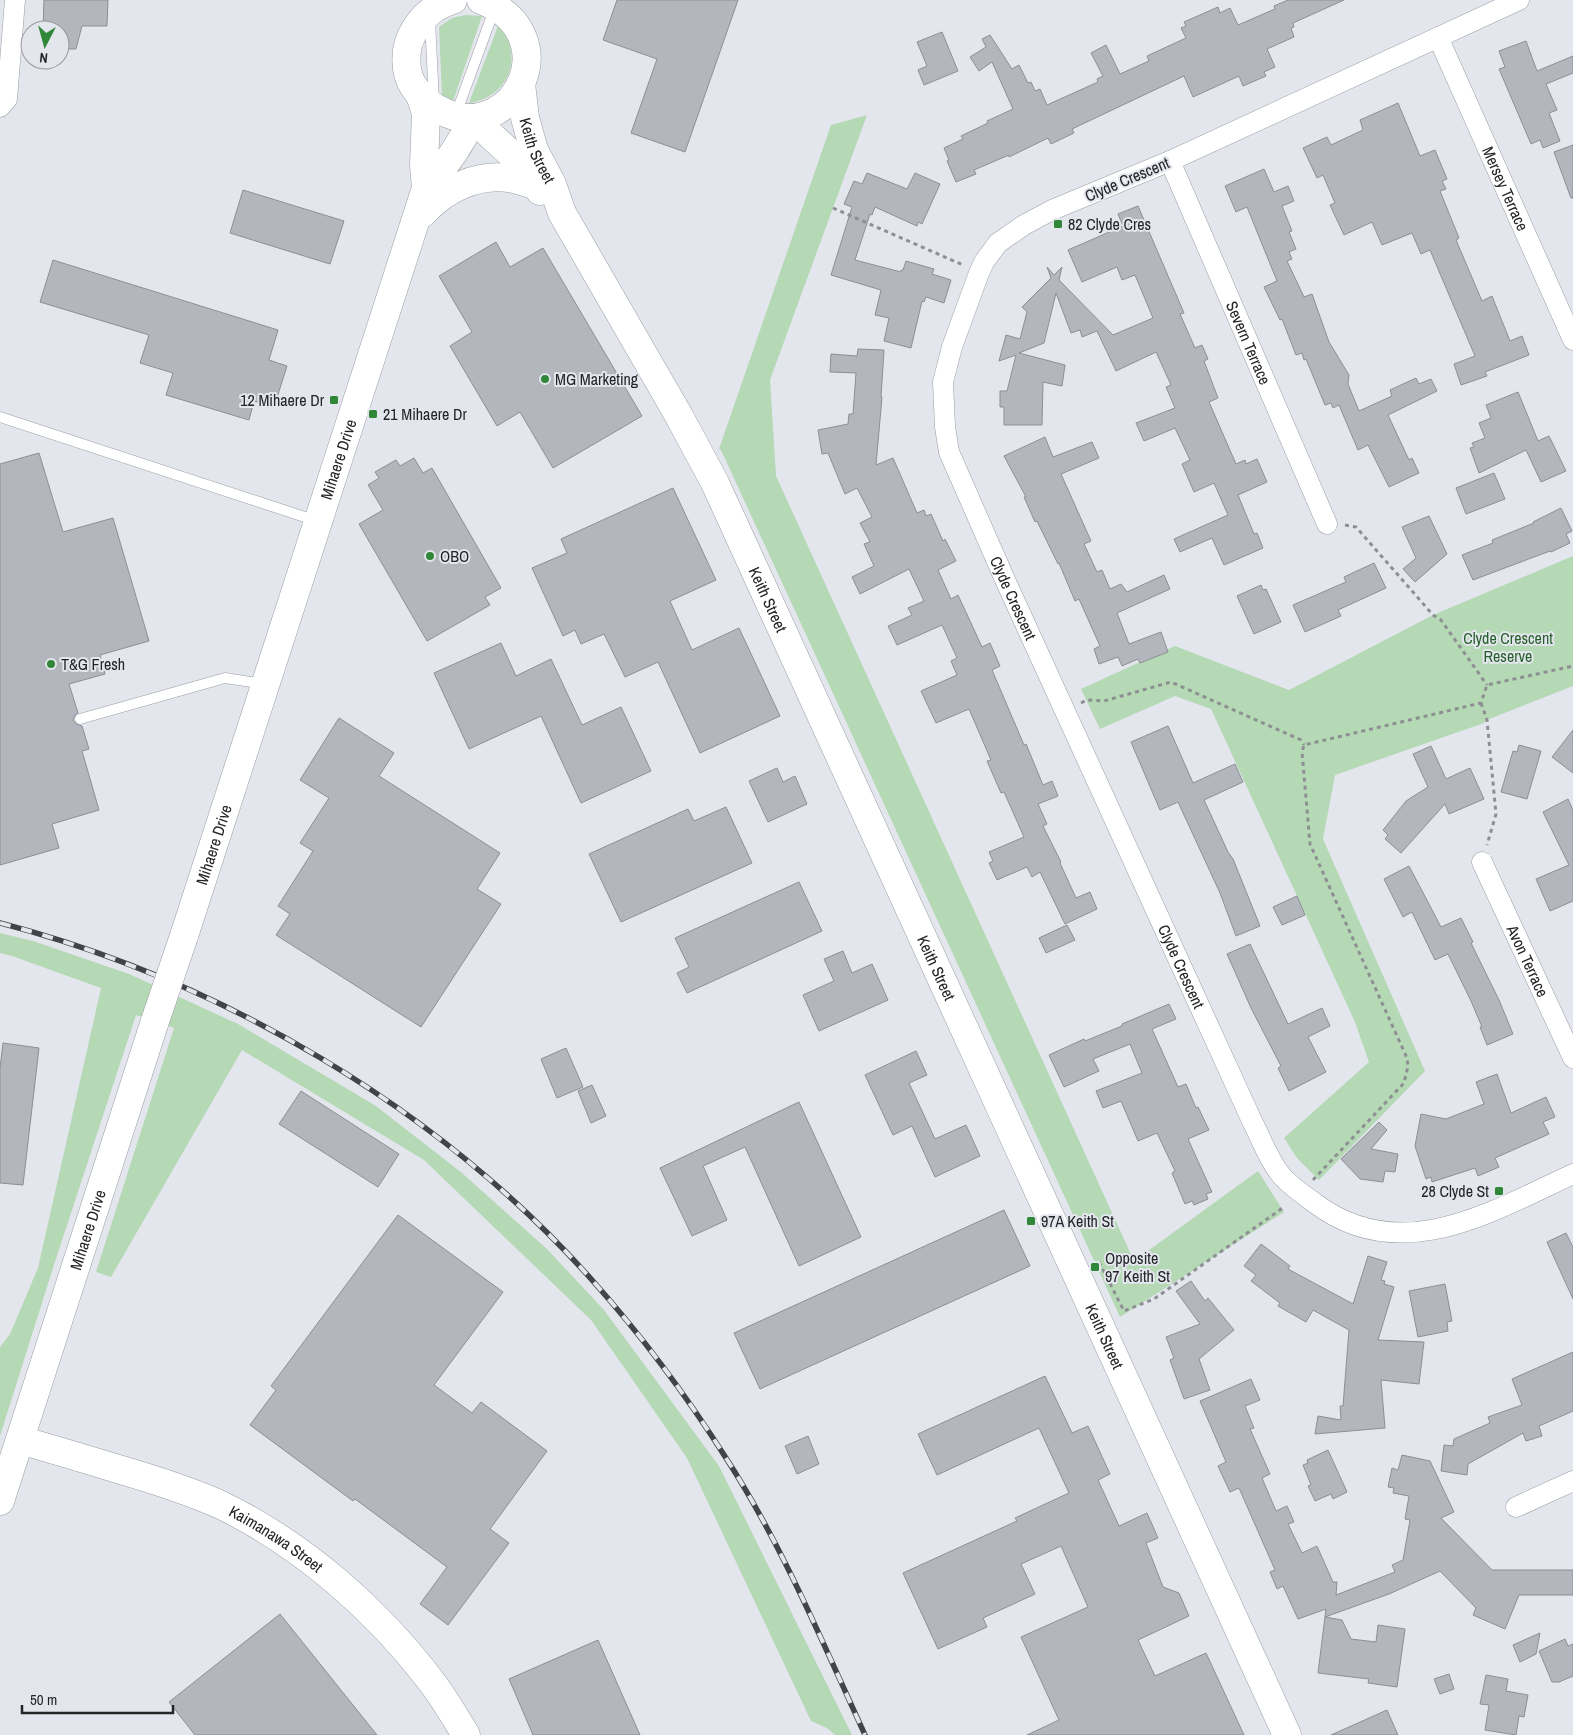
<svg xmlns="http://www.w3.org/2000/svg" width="1573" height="1735" font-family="'Archivo Narrow',sans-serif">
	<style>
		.green { fill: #b5d8b5 }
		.building { fill: #b4b6bd; stroke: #8c8f95 }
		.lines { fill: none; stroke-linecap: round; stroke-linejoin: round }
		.lane-casing { stroke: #9b9ea4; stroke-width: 11 }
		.street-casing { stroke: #9b9ea4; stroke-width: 21 }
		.secondary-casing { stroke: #9b9ea4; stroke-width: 29 }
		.path { stroke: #8d8f93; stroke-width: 3; stroke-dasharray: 4 4; stroke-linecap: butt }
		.lane { stroke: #fff; stroke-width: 10 }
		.street { stroke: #fff; stroke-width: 20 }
		.secondary { stroke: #fff; stroke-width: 28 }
		.rail-casing { stroke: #434447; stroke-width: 5.5 }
		.rail { stroke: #e3e6ed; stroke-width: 4; stroke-dasharray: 11; stroke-linecap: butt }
		.secondary-bridge-casing { stroke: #9b9ea4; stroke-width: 29; stroke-linecap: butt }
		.secondary-bridge { stroke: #fff; stroke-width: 28 }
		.poi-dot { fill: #2f8737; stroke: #e3e6ed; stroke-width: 2 }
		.labels { text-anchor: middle; stroke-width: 4; stroke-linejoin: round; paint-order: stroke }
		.street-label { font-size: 16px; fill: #242527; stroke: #e3e6ed }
		.poi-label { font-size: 16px; fill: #242527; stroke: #e3e6ed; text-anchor: start }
		.park-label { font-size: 16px; fill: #275f2b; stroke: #e3e6ed }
	</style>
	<rect width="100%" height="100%" fill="#e3e6ed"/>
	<!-- green -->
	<g class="green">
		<polygon points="465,15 482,16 453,101 442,96 439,27 452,18"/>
		<path d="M498 26C501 31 507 37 509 43 519 73 498 99 469 103Z"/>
		<polygon points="867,115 770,380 776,476 1134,1261 1258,1171 1284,1212 1120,1317 721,450 719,449 831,125"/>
		<polygon points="1573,556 1573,686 1487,720 1484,723 1335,775 1323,839 1425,1071 1319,1180 1297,1158 1284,1138 1369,1062 1355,1022 1211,709 1175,696 1100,729 1081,689 1175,646 1289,690 1433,615"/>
		<polygon points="0,933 33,941 129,974 238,1024 376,1106 462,1173 547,1249 604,1310 719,1466 852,1735 835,1735 827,1728 811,1721 687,1458 591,1320 424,1160 242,1050 111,1277 96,1272 174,1028 136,1015 52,1271 0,1436 0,1347 10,1334 38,1268 101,988 12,956 0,953"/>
	</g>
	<!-- building -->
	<g class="building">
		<polygon points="44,0 108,0 107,26 82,26 76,49 60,49 60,30 43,30"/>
		<polygon points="617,0 738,0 685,152 631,133 657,59 603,40"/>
		<polygon points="1288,0 1344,0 1293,23 1294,27 1291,28 1294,37 1267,49 1275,67 1264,72 1266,76 1243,86 1239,76 1193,97 1184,76 1072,129 1074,133 1051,144 1048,138 1009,157 1009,155 974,170 976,174 956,182 947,161 949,160 944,148 963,139 961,136 988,123 987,121 1013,109 992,62 979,71 970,57 986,47 982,39 990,35 1012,69 1019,65 1028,83 1031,82 1035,91 1040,89 1047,105 1098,82 1097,79 1103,76 1091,53 1106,45 1120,74 1149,61 1147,56 1186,38 1181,28 1186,26 1184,22 1218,7 1220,13 1230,8 1238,25 1275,9 1274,6"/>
		<polygon points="942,32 958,71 924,85 918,70 927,66 917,42"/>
		<polygon points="1526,41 1537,71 1573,56 1573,73 1546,84 1557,110 1549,113 1560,141 1543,148 1540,140 1531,144 1499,69 1505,67 1499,51"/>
		<polygon points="1398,103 1420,156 1435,150 1447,179 1442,181 1446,189 1440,191 1459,238 1456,240 1482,301 1492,296 1510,341 1522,336 1529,355 1485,372 1487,376 1461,385 1454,364 1475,356 1430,250 1421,254 1412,233 1382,245 1372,222 1344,235 1330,205 1335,203 1323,175 1317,178 1303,148 1327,137 1331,145 1363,130 1360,120"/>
		<polygon points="1573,145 1573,198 1571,198 1554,152"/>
		<polygon points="1264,169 1274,192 1288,186 1294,201 1282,206 1292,231 1289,232 1296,249 1289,252 1292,259 1287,261 1304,297 1312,294 1329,342 1349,375 1348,384 1359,411 1392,396 1390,390 1416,378 1419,384 1431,379 1437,391 1388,415 1409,460 1412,458 1419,473 1389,487 1368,445 1358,450 1339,405 1333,408 1331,403 1325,405 1306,359 1304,360 1302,353 1296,355 1282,319 1280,320 1264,287 1277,281 1247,207 1236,212 1225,186"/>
		<polygon points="867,173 907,189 915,173 940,184 922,224 918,222 917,226 875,207 872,215 870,214 855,260 901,272 901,270 903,270 906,261 934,269 932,274 951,280 944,303 926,297 924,302 922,301 911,348 884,341 889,318 875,315 881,290 831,275 852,207 844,204 854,181 862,184"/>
		<polygon points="243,190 344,221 330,264 230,233"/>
		<polygon points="1138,206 1184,313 1180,314 1195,348 1202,345 1208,359 1204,361 1218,398 1209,402 1236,464 1245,460 1246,464 1257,459 1267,482 1238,495 1254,534 1257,533 1263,548 1224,565 1212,538 1180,552 1174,539 1228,515 1214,483 1194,492 1182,464 1190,460 1175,428 1144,441 1136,423 1175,408 1166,387 1171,385 1156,352 1116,371 1097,331 1082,337 1080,330 1071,333 1056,293 1044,343 1019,353 1065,365 1062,386 1043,382 1042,425 1004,425 1004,407 1000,407 1000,391 1007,391 1016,355 999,361 1006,335 1020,339 1027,312 1022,307 1051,278 1047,267 1054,275 1062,267 1059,280 1113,335 1153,318 1135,275 1122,280 1117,267 1082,282 1068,250 1123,226 1118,214"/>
		<polygon points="496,242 510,267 543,248 642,416 553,468 520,412 497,426 450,346 472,332 439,276"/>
		<polygon points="53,260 278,330 269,360 287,366 274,407 254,401 249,420 166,395 173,373 140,363 149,335 40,302"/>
		<polygon points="858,349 884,350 881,397 882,397 876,465 893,458 917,513 924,510 926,516 931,514 943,541 945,539 956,561 938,570 951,599 958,595 982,647 990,643 1000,666 992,670 1024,745 1026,744 1043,785 1052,781 1058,796 1038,804 1047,824 1043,826 1061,862 1060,863 1076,898 1090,892 1097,909 1065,924 1040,872 1032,877 1027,867 997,880 989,863 993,861 989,852 1024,837 1004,792 1001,793 987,761 991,760 969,709 936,723 921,691 957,675 951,661 957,658 942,625 897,645 888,626 912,615 908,608 924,601 909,569 860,594 852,577 874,566 864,544 870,542 860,523 872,517 857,488 845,494 828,453 822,454 818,430 848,424 849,414 853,414 856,373 830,372 831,354 857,356"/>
		<polygon points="1518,392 1538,441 1549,436 1566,471 1541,482 1526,450 1479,473 1470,448 1474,447 1472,443 1485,438 1479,423 1491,418 1486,405"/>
		<polygon points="1045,437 1053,457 1092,442 1099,458 1061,474 1091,541 1084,544 1097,572 1102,570 1110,589 1121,584 1127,592 1164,575 1170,589 1117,613 1129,644 1161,632 1168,652 1140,663 1138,659 1122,666 1118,657 1099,664 1094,649 1100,646 1079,599 1075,601 1059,563 1058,564 1037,521 1035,522 1024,497 1026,497 1004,456"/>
		<polygon points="39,453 63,532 113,518 149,641 100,655 105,674 69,684 78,713 75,715 73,720 76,724 82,726 89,749 82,751 99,810 52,824 59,848 0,865 0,464"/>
		<polygon points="414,458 423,473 432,468 501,588 485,597 490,605 427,641 359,524 383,510 368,485 379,478 375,472 396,460 400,466"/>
		<polygon points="1494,473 1505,499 1466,514 1456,488"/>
		<polygon points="673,488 716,580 670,601 692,650 739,628 780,716 700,753 658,662 625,677 604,634 581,644 575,630 563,636 532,568 567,553 561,539"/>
		<polygon points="1561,508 1572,531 1566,534 1570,543 1551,552 1550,551 1473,580 1462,555 1493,543 1492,540 1534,523 1533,522"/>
		<polygon points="1429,516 1447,554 1415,582 1403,569 1416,558 1402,527"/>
		<polygon points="1374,563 1386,588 1338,610 1341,616 1305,632 1293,605 1346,582 1344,577"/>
		<polygon points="1261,585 1263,590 1266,589 1281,622 1254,634 1237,596"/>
		<polygon points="501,643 516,676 551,659 582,725 621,707 651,771 581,803 541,716 469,749 434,673"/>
		<polygon points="339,718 394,753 379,776 500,853 477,889 501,904 421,1027 276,935 290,914 278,906 313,851 300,843 329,798 300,780"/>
		<polygon points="1168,726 1193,783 1235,764 1243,782 1204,800 1228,852 1233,859 1260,926 1236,936 1220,893 1178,802 1160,810 1131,742"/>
		<polygon points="1573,730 1573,773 1552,757"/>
		<polygon points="1519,745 1541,751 1527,799 1501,792 1513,751 1517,752"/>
		<polygon points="1431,746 1446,779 1470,768 1484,799 1449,814 1445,804 1401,853 1385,839 1388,835 1383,830 1406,801 1428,787 1413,754"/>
		<polygon points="777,768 783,782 795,776 807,804 768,822 749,781"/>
		<polygon points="1568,799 1573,810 1573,901 1550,911 1536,879 1569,865 1543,812"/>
		<polygon points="726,807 752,863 621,922 589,854 688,809 694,821"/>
		<polygon points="1409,866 1441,927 1461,918 1473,942 1471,943 1499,1000 1513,1034 1487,1045 1480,1027 1482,1027 1471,1001 1448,954 1435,960 1412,912 1403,917 1384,879"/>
		<polygon points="799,882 822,931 687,993 677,973 689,967 675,938"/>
		<polygon points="1297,896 1305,915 1282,925 1273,907"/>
		<polygon points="1067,925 1075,940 1046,953 1039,938"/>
		<polygon points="1250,944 1288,1024 1322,1008 1330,1026 1308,1037 1326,1072 1289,1091 1278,1068 1281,1066 1251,1008 1227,954"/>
		<polygon points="843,951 852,973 872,964 888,1000 819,1031 803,995 834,981 824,959"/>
		<polygon points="1169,1004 1176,1019 1152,1029 1178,1087 1186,1084 1196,1108 1198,1107 1209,1130 1188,1139 1212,1192 1206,1194 1208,1199 1194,1205 1192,1201 1185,1204 1172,1173 1175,1171 1157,1133 1138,1141 1121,1101 1103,1108 1096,1091 1142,1073 1130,1044 1093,1059 1099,1071 1064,1087 1049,1055 1084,1039 1085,1041 1122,1026 1122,1024"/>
		<polygon points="3,1043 39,1048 23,1185 0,1183 0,1068"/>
		<polygon points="566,1048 583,1087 557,1098 541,1059"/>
		<polygon points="916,1051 927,1075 909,1083 935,1139 966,1125 980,1156 935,1177 912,1126 893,1135 865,1075"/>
		<polygon points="1497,1074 1511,1113 1546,1097 1555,1117 1543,1122 1549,1134 1495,1158 1499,1167 1478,1176 1475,1168 1432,1182 1431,1177 1426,1179 1415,1146 1421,1114 1446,1119 1484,1104 1476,1082"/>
		<polygon points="592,1085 606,1116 591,1123 578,1091"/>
		<polygon points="301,1091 399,1154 378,1187 279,1124"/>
		<polygon points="799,1102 861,1237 799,1266 745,1147 703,1166 727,1220 692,1236 660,1168"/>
		<polygon points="1379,1122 1387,1130 1371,1149 1398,1154 1395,1172 1385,1171 1383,1182 1360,1179 1341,1159"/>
		<polygon points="1004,1210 1030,1266 760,1389 734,1333"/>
		<polygon points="398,1215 503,1292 434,1385 472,1413 481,1402 547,1451 490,1529 509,1543 448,1625 420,1604 447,1567 355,1499 353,1501 250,1425 276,1390 271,1386"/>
		<polygon points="1566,1233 1573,1247 1573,1299 1547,1242"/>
		<polygon points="1261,1244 1290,1266 1288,1269 1353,1304 1368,1256 1387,1262 1381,1280 1385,1281 1384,1284 1394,1287 1378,1340 1424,1342 1419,1384 1381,1380 1385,1428 1315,1434 1318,1416 1341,1420 1340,1406 1343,1406 1349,1330 1313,1310 1306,1322 1278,1306 1280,1303 1251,1281 1256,1275 1244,1266"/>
		<polygon points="1191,1281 1205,1301 1208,1298 1234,1330 1199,1359 1210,1390 1184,1399 1170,1360 1174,1358 1166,1337 1200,1324 1176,1291"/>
		<polygon points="1445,1284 1452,1321 1447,1322 1448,1331 1418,1337 1409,1291"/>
		<polygon points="1573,1352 1573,1411 1539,1426 1542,1436 1526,1441 1523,1433 1468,1464 1467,1475 1441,1471 1444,1445 1453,1446 1454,1439 1490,1423 1488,1417 1522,1405 1512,1379"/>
		<polygon points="1045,1376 1072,1433 1088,1426 1110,1474 1098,1480 1119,1526 1147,1513 1158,1538 1146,1543 1163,1587 1179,1593 1189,1616 1138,1640 1155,1676 1206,1653 1244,1735 1027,1735 1059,1720 1021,1637 1088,1607 1061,1546 1021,1564 1035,1594 983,1618 987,1627 938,1649 903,1573 1017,1521 1015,1518 1069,1493 1039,1428 937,1475 918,1434"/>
		<polygon points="1251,1379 1260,1400 1245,1406 1254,1428 1250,1429 1270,1474 1262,1478 1276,1511 1287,1506 1294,1522 1288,1524 1302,1553 1317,1546 1333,1582 1337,1582 1336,1595 1395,1572 1392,1565 1403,1560 1410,1520 1405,1519 1409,1496 1393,1493 1394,1488 1388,1487 1392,1468 1398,1470 1402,1455 1430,1461 1454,1512 1441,1518 1492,1570 1573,1570 1573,1595 1519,1595 1505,1629 1473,1615 1476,1608 1440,1571 1389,1594 1325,1617 1326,1609 1298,1619 1283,1586 1277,1589 1270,1572 1275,1570 1239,1488 1230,1492 1218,1466 1226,1462 1200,1401"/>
		<polygon points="808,1436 819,1464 797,1474 785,1446"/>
		<polygon points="1328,1450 1347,1492 1333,1499 1331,1494 1315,1501 1308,1486 1311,1485 1303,1465 1308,1463 1307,1460"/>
		<polygon points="280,1614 377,1735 195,1735 169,1702"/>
		<polygon points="1325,1617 1342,1620 1351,1639 1376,1642 1378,1625 1405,1629 1397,1687 1368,1683 1369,1679 1318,1673"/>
		<polygon points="1540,1633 1536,1654 1520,1662 1513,1645"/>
		<polygon points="1565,1639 1568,1646 1573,1644 1573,1676 1559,1682 1552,1682 1539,1651"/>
		<polygon points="598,1640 640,1735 533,1735 509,1679"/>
		<polygon points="1449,1674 1454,1689 1440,1694 1434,1679"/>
		<polygon points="1486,1675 1508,1679 1506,1691 1528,1695 1524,1717 1519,1716 1516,1735 1485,1730 1489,1705 1480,1704"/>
		<polygon points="1387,1710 1398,1735 1331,1735"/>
	</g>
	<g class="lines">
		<defs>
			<g id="lane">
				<polyline points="430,20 434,102"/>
				<polyline points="456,114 494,10"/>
				<polyline points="0,417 317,521"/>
				<polyline points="80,719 225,678 264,684"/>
			</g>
			<g id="street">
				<path id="s1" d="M1519 0 1170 161 1052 210 1024 225 998 243 984 262 979 273 952 347 943 382 945 427 949 452 1006 582 1252 1121C1261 1138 1268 1159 1281 1175 1290 1186 1304 1195 1316 1204 1401 1267 1491 1212 1573 1174"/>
				<path id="s2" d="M1438 37 1573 340"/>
				<polyline points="0,107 7,99 15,0"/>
				<path id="s3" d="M1170 161 1327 524"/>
				<path id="s4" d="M1482 862 1573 1058"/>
				<polyline points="1516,1507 1573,1481"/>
			</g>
			<g id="secondary">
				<path d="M453 0C434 6 422 16 413 33 404 48 404 73 414 87 423 100 432 108 446 113 516 142 568 34 481 0"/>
				<path id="s5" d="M521 84 525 118 534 150 552 184 562 213 679 416 715 483 1287 1735"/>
				<polyline points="421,98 426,113 424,166 426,188"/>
				<path d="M475 118C488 136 507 148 522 165 529 173 533 183 540 191"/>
				<path d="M423 213C445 189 475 174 509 178 517 179 526 183 535 185"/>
				<path id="s6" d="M184 936 426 188C444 168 462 142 473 118"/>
				<path id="s7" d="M20 1440C52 1449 85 1459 118 1469 152 1479 188 1490 221 1505 303 1545 376 1609 431 1681 444 1698 455 1717 466 1735"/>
				<path id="s8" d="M0 1501 155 1021"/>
			</g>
		</defs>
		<!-- lane casing -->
		<use href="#lane" class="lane-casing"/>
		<!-- street casing -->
		<use href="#street" class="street-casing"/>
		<!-- secondary casing -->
		<use href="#secondary" class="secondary-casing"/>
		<!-- path -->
		<g class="path">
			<polyline points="833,208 963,265"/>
			<polyline points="1345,525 1356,527 1433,615 1441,620 1487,685"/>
			<polyline points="1081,703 1087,700 1104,701 1171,682 1301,740 1304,745"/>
			<polyline points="1481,703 1487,720 1496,814 1487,845"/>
			<polyline points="1313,1180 1404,1083 1408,1066 1407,1058 1310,844 1302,752 1304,745 1481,703 1487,685 1573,666"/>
			<polyline points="1099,1262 1124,1311 1154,1299 1284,1207"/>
		</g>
		<!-- lane -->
		<use href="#lane" class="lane"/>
		<!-- street -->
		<use href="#street" class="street"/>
		<!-- secondary -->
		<use href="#secondary" class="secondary"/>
		<defs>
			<path id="rail" d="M0 923C222 981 439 1108 592 1280 642 1336 686 1395 726 1458 782 1545 822 1641 865 1735"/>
		</defs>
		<!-- rail casing -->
		<use href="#rail" class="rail-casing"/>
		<!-- rail -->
		<use href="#rail" class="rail"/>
		<defs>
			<polyline id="secondary-bridge" points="155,1021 184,936"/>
		</defs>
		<!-- secondary-bridge casing -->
		<use href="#secondary-bridge" class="secondary-bridge-casing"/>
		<!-- secondary-bridge -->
		<use href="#secondary-bridge" class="secondary-bridge"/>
	</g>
	<!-- markers -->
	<g class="poi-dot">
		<rect x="1053" y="219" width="10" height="10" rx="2.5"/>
		<circle cx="545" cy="379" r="5"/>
		<rect x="329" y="395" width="10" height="10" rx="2.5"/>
		<rect x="368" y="409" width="10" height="10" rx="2.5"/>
		<circle cx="430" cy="556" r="5"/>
		<circle cx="51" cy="664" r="5"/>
		<rect x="1494" y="1186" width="10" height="10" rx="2.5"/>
		<rect x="1026" y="1216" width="10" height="10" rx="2.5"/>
		<rect x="1090" y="1262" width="10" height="10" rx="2.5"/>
	</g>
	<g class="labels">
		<!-- street labels -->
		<g class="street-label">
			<text dy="6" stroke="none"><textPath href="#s5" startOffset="69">Keith Street</textPath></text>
			<text transform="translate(1127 179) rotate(-23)" y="6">Clyde Crescent</text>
			<text dy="6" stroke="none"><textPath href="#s2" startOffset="166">Mersey Terrace</textPath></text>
			<text dy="6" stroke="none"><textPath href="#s3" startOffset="198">Severn Terrace</textPath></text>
			<text dy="6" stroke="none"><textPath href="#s6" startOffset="501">Mihaere Drive</textPath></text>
			<text dy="6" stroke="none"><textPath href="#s1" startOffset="956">Clyde Crescent</textPath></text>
			<text dy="6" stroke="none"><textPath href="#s5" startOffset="575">Keith Street</textPath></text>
			<text dy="6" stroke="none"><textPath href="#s6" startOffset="96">Mihaere Drive</textPath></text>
			<text dy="6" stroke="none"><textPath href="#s4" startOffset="109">Avon Terrace</textPath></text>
			<text dy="6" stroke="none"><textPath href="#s1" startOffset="1361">Clyde Crescent</textPath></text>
			<text dy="6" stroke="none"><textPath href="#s5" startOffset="980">Keith Street</textPath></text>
			<text dy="6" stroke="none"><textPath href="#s8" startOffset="285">Mihaere Drive</textPath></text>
			<text dy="6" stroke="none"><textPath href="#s5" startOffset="1385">Keith Street</textPath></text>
			<text dy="6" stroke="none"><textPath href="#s7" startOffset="276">Kaimanawa Street</textPath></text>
		</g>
		<!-- poi labels -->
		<g class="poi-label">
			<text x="1068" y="230">82 Clyde Cres</text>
			<text x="555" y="385">MG Marketing</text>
			<text x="324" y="406" text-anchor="end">12 Mihaere Dr</text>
			<text x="383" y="420">21 Mihaere Dr</text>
			<text x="440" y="562">OBO</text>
			<text x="61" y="670">T&amp;G Fresh</text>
			<text x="1489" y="1197" text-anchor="end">28 Clyde St</text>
			<text x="1041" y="1227">97A Keith St</text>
			<text x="1105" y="1264">Opposite<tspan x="1105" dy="18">97 Keith St</tspan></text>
		</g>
		<!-- park labels -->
		<g class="park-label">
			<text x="1508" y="644">Clyde Crescent<tspan x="1508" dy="18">Reserve</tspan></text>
		</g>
	</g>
	<!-- north arrow -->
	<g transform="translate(45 45) rotate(186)"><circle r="24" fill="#e3e6ed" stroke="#97999e"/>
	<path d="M0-4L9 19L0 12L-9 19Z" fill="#2f8737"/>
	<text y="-8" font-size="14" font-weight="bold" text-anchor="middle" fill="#242527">N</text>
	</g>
	<!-- scale -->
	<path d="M22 1705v8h151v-8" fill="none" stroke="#242527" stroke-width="2.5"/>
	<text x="30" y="1705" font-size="15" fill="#242527" stroke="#e3e6ed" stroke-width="4" paint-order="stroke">50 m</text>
</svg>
